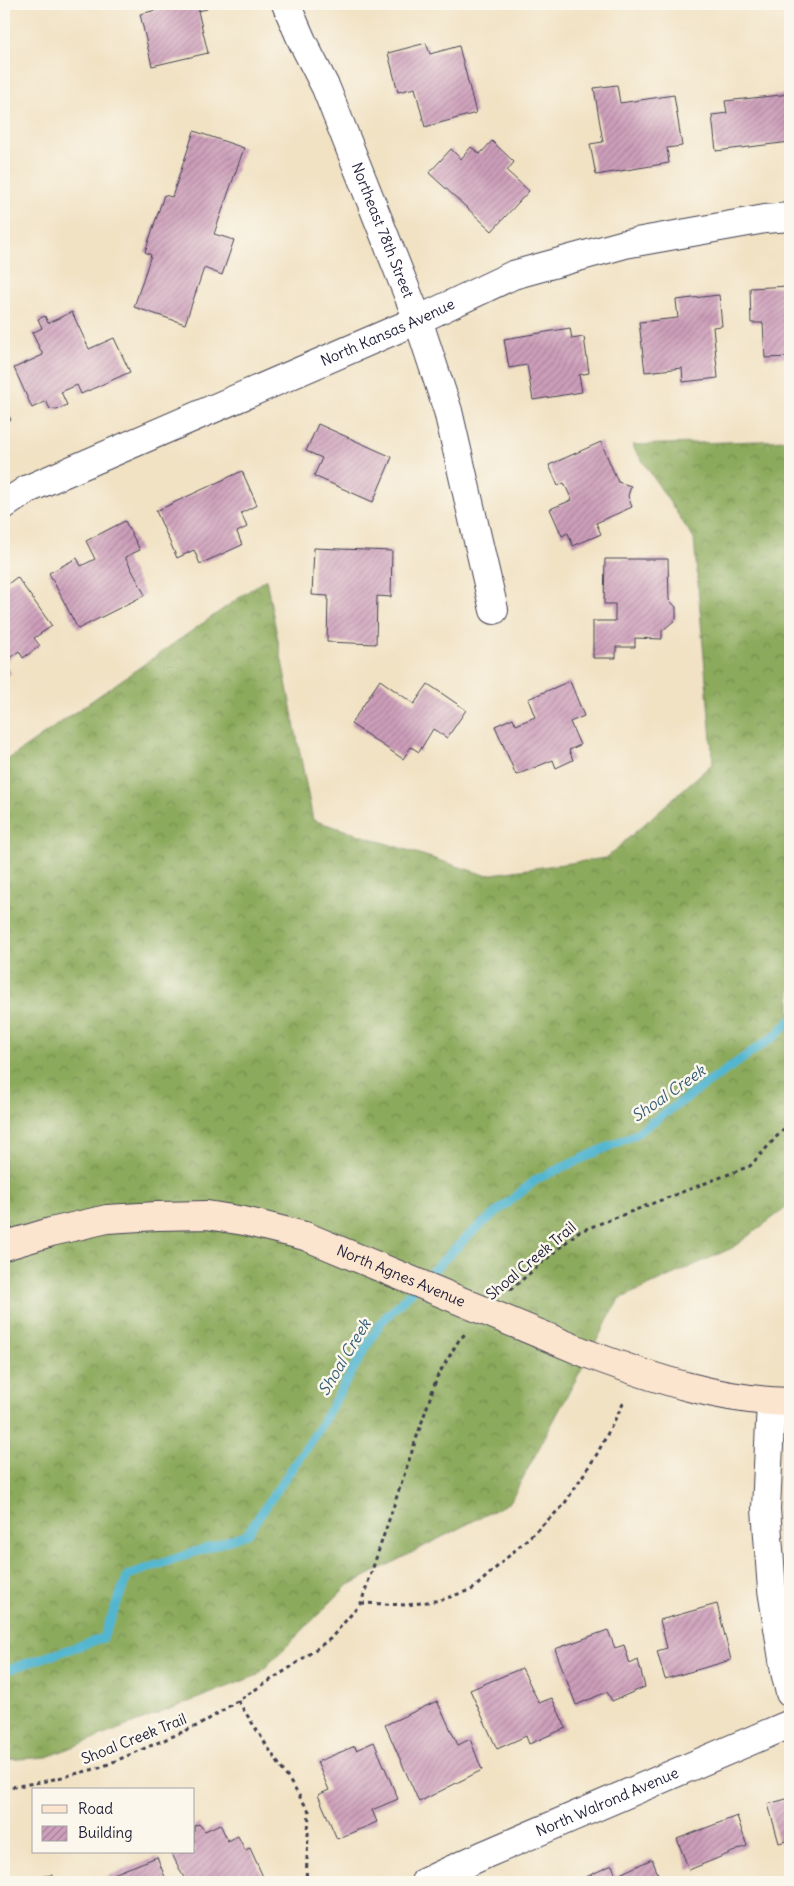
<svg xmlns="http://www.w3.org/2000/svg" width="794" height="1886" font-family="Delius,sans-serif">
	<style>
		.forest { fill: url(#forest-crowns); stroke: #57664c }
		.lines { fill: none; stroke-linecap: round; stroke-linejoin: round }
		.stream { stroke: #52b6d0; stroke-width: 9 }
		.building { fill: url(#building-hatch) }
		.street-casing { stroke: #413f50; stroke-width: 30 }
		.secondary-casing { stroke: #413f50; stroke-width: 30 }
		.path { stroke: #413f50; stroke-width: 3; stroke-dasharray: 4 4; stroke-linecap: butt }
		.street { stroke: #fff; stroke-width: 28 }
		.secondary { stroke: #fce5cf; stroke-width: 28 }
		.secondary-bridge-casing { stroke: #413f50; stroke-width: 30; stroke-linecap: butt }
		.secondary-bridge { stroke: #fce5cf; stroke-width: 28 }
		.labels { text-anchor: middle; stroke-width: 5; stroke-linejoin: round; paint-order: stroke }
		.street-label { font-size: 15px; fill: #22223b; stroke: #fbf7ec }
		.water-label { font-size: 16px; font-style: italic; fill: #355d77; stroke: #fbf7ec }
	</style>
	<defs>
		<pattern id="forest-crowns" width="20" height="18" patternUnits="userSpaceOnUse" patternTransform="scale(1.25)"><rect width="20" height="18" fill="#8caa5c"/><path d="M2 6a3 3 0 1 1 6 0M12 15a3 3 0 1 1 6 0" fill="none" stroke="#728a4d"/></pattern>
		<pattern id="building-hatch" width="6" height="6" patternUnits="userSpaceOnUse" patternTransform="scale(1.25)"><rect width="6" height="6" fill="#cd9eba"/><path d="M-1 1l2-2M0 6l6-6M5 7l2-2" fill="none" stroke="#a68098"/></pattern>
	</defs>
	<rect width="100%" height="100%" fill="#fbf7ec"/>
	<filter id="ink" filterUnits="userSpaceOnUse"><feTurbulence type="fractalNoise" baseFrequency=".02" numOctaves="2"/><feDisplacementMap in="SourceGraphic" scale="10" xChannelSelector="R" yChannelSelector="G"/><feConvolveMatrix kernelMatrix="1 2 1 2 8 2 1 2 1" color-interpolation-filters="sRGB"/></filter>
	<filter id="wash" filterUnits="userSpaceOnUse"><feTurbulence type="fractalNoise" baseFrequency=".0096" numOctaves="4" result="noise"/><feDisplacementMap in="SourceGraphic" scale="20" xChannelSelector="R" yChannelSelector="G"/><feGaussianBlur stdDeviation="1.12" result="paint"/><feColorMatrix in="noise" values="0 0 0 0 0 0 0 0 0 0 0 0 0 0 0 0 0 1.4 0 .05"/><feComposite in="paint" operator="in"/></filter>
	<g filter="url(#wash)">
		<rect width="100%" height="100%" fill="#f1e2c4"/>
		<!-- forest -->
		<polygon class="forest" points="790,440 790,1205 732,1248 619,1299 510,1502 347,1586 258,1675 47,1757 4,1760 4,764 7,760 266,579 313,820 485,875 606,858 713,763 694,539 632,445"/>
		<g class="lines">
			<!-- stream -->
			<polyline class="stream" points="4,1671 103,1638 128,1575 247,1534 316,1433 381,1322 471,1233 537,1179 634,1135 776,1035 790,1021"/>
		</g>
		<g id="blocks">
			<!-- building -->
			<g class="building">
				<polygon points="173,4 205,4 207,9 198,11 208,53 152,66 140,14 173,6"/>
				<polygon points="426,43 430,54 459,46 476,113 425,127 415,88 398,92 388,53"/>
				<polygon points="617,85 620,103 674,95 682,146 667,148 669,163 596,175 590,144 603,142 594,88"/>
				<polygon points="790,94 790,142 716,151 712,115 727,113 725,101"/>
				<polygon points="194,131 244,148 214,234 234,240 222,275 204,268 185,324 134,307 151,255 145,252 164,195 172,197"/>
				<polygon points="492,141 514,162 507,171 529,191 492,231 429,173 451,149 461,159 471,147 480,154"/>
				<polygon points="790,286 790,357 765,358 763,323 751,323 750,288"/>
				<polygon points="719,295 722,326 713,327 718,378 683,382 682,368 645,372 639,322 678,318 676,300"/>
				<polygon points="72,312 89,349 114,338 130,372 81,394 77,385 61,392 67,405 57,410 50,409 46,401 32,408 14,368 43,355 32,333 42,328 38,319 45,316 48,323"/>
				<polygon points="570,328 572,339 584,337 589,373 579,375 582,392 533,400 527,365 509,368 504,339"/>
				<polygon points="4,406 11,420 4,424"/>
				<polygon points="318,424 392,457 373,502 314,476 322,458 306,451"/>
				<polygon points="601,442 618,482 631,486 628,496 632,507 596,523 601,534 573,546 568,533 562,536 550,509 572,500 564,483 558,486 549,465"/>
				<polygon points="242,471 257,505 241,513 247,527 237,532 242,545 200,564 194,550 177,558 156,511"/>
				<polygon points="125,521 140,550 125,557 145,595 78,629 49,573 77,558 81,566 95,559 86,541"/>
				<polygon points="314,548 392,551 391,597 377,596 376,644 327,642 328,596 312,595"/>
				<polygon points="605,559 668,559 669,600 676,607 676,619 662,631 662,639 635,638 635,647 616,647 616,658 593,658 593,621 615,621 615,604 604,604"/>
				<polygon points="17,577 52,626 34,638 40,646 23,658 19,651 4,662 4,587"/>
				<polygon points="4,663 11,673 4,678"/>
				<polygon points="380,680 414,704 428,684 466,710 447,738 433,729 419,752 411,747 403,759 351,724"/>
				<polygon points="570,681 584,716 570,722 580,745 569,750 573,760 556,768 553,760 516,775 495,726 513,718 516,725 535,717 528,699"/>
				<polygon points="717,1604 731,1660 665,1679 657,1651 667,1648 660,1620"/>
				<polygon points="608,1630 615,1648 624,1645 630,1664 638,1660 645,1687 612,1701 607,1692 576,1705 555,1649"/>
				<polygon points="522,1668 539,1703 552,1698 566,1728 529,1744 526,1736 497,1749 470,1690"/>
				<polygon points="437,1701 458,1745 470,1739 482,1770 419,1802 385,1725"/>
				<polygon points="374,1742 398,1799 372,1810 377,1822 337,1839 318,1795 329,1790 317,1762 355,1746 356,1750"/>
				<polygon points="790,1798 790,1840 779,1843 768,1804"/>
				<polygon points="737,1816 747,1846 689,1870 677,1839"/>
				<polygon points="199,1824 205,1831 220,1824 228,1841 238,1836 245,1850 250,1848 264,1879 257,1882 186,1882 171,1852 194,1852 194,1826"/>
				<polygon points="157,1857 167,1882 105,1882 103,1878"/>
				<polygon points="652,1859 661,1882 575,1882 612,1865 616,1876"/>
				<polygon points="52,1875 54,1882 10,1882 10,1881"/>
				<polygon points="70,1879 71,1882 55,1882 55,1881"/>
			</g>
		</g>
	</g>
	<g filter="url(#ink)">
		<use href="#blocks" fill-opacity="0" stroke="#413f50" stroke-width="1"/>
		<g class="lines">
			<defs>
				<g id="street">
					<path id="s1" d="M286 4 302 41 326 88 418 320 448 411 494 610"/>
					<path id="s2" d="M4 505 28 489 418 320 513 275 625 244 765 219 790 217"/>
					<polyline points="771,1402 766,1509 772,1590 785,1672 790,1693"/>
					<path id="s3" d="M425 1882 486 1854 790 1724"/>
				</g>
				<g id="secondary">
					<polyline points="4,1246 51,1232 107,1219 157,1216 207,1215 244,1221 305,1236"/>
					<path d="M588 1354C653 1378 721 1401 790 1402"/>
				</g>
			</defs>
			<!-- street casing -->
			<use href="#street" class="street-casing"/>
			<!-- secondary casing -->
			<use href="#secondary" class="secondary-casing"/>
			<!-- path -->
			<g class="path">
				<polyline points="510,1290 578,1232 750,1166 790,1122"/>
				<polyline points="361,1603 407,1605 441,1600 473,1589 563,1506 597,1454 624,1402"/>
				<polyline points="238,1701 309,1811 306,1882"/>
				<polyline points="4,1785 12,1787 46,1781 99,1768 201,1724 291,1667 330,1639 361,1603 437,1377 459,1340 466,1333"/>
			</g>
			<!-- street -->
			<use href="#street" class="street"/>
			<!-- secondary -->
			<use href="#secondary" class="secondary"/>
			<defs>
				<g id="secondary-bridge">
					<path id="s4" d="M305 1236 588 1354"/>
				</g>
			</defs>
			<!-- secondary-bridge casing -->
			<use href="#secondary-bridge" class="secondary-bridge-casing"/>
			<!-- secondary-bridge -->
			<use href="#secondary-bridge" class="secondary-bridge"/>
		</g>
	</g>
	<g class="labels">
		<!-- street labels -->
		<g class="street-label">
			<text dy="5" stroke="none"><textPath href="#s1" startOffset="246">Northeast 78th Street</textPath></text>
			<text dy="5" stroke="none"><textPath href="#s2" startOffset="421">North Kansas Avenue</textPath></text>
			<text transform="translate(531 1261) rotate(-40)" y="5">Shoal Creek Trail</text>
			<text dy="5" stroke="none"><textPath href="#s4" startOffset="104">North Agnes Avenue</textPath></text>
			<text transform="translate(134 1739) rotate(-22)" y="5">Shoal Creek Trail</text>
			<text dy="5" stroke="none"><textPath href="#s3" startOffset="199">North Walrond Avenue</textPath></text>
		</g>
		<!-- water labels -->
		<g class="water-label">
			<text transform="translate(668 1093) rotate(-35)" y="6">Shoal Creek</text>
			<text transform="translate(344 1357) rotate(-59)" y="6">Shoal Creek</text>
		</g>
	</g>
	<!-- margin -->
	<rect width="794" height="1886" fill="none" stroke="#fbf7ec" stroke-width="20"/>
	<!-- legend -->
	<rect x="32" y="1788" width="162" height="65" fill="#fbf7ec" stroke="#a4a2a5"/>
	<rect x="42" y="1805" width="25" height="8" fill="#fce5cf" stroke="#a4a2a5"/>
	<text x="78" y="1814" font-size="15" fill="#22223b">Road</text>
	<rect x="42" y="1826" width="25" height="15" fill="url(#building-hatch)" stroke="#a4a2a5"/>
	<text x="78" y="1838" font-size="15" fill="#22223b">Building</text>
</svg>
